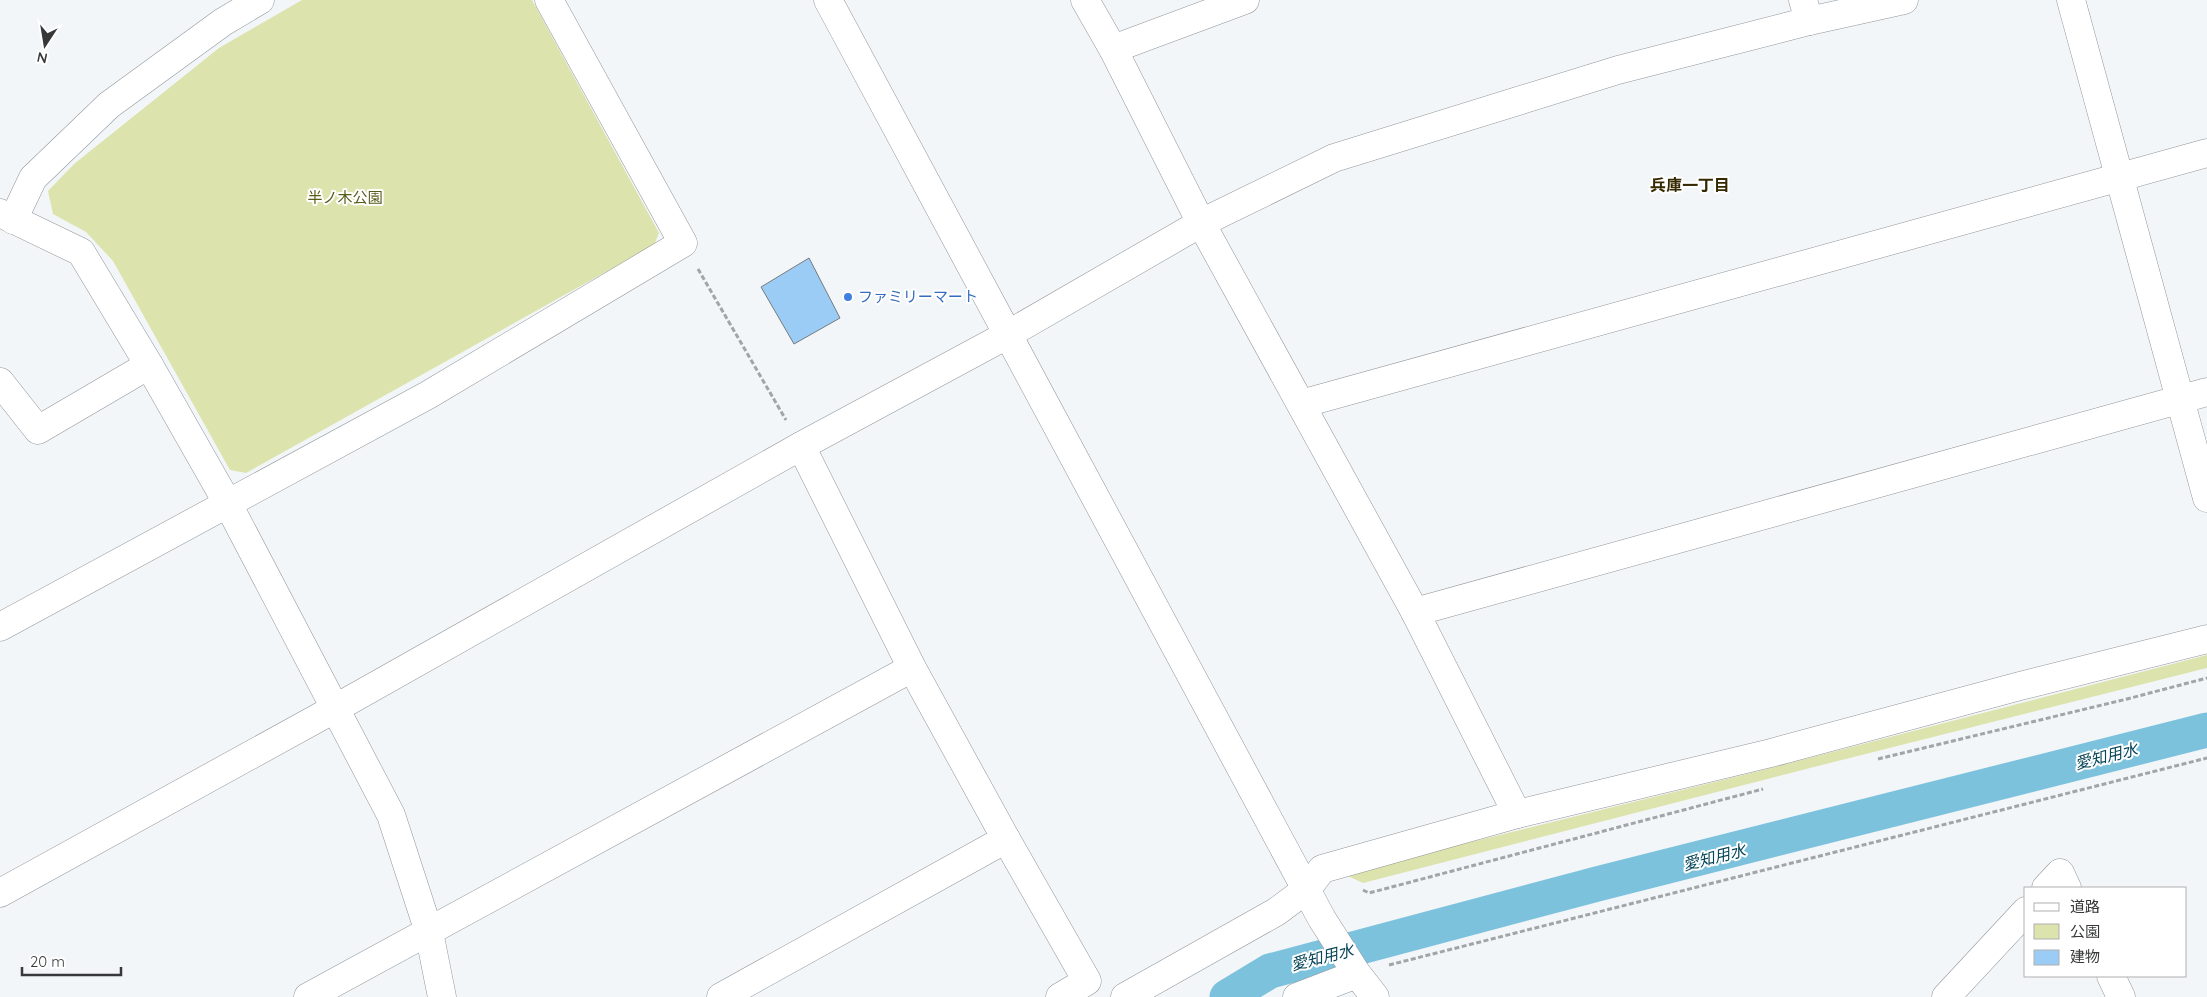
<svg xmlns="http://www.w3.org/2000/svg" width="2207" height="997" font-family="Quicksand,'Noto Sans JP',sans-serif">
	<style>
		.green { fill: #dde3ac }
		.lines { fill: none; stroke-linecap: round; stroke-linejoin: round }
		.canal { stroke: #7dc2dd; stroke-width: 35 }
		.building { fill: #9bccf6; stroke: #777a7d }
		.street-casing { stroke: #939699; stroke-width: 29 }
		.secondary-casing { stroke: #939699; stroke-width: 29 }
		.path { stroke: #a2a5a7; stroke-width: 3; stroke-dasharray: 5 2.5; stroke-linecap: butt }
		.street { stroke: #fff; stroke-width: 28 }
		.secondary { stroke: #fff; stroke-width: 28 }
		.shop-dot { fill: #3f7fe0; stroke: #fff; stroke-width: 2 }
		.labels { text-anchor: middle; stroke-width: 4; stroke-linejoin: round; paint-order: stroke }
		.park-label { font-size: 15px; fill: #585c1a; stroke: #fff }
		.shop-label { font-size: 15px; fill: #366cbe; stroke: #fff; text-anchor: start }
		.neighbourhood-label { font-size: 16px; font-weight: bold; fill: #362800; stroke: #fff }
		.water-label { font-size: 16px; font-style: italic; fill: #084659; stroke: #fff }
	</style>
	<rect width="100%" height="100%" fill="#f2f6f9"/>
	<!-- green -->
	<g class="green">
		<polygon points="302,0 532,0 659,233 654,245 246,473 230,470 113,261 86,232 53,214 48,191 74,164 219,48"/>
		<polygon points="2207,655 2207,668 1810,768 1363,883 1348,876 1353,871 1755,772"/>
	</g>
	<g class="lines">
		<!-- canal -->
		<polyline class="canal" points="1227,997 1270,971 1601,883 2207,730"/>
	</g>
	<!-- building -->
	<polygon class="building" points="809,258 840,318 794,344 761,287"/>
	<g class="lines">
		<defs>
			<g id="street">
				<polyline points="1085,0 1113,49 1201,223 1415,612 1517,814"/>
				<polyline points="1803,0 1809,21"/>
				<polyline points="2071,0 2207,498"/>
				<polyline points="1113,49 1245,0"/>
				<polyline points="0,213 81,252 149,365 228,504 391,815 429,932 442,997"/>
				<polyline points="13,220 33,178 109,105 223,22 260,0"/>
				<polyline points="0,382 38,430 149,365"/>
				<polyline points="1301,404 2207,153"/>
				<polyline points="801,446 912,668 1006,839 1087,981 1060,997"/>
				<polyline points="1415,612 2207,392"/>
				<polyline points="0,627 428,395 683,243 549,0"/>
				<polyline points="2046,888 2060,873 2067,888"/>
				<polyline points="2111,976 2121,997"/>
				<polyline points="308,997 912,668"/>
				<polyline points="721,997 1006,839"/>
				<polyline points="1125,997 1276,912 1307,889 1322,869 1517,814 1771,753 2020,686 2207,639"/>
				<polyline points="1297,997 1357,974"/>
				<polyline points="1946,997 2026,911"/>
			</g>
			<g id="secondary">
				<polyline points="828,0 1322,919 1357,974 1375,997"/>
				<polyline points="0,893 336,708 801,446 1007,335 1201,223 1334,158 1618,70 1809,21 1904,0"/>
			</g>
		</defs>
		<!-- street casing -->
		<use href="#street" class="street-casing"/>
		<!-- secondary casing -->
		<use href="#secondary" class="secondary-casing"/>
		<!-- path -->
		<g class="path">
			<polyline points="698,269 786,420"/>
			<polyline points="1878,759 2127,699 2207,678"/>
			<polyline points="1363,890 1369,893 1763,789"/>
			<polyline points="1389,965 2207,758"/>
		</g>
		<!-- street -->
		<use href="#street" class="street"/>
		<!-- secondary -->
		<use href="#secondary" class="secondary"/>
	</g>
	<!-- markers -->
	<circle class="shop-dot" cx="848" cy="297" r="5"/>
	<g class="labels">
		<!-- park labels -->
		<g class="park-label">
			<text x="345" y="203">半ノ木公園</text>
		</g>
		<!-- shop labels -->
		<g class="shop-label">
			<text x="858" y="302">ファミリーマート</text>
		</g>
		<!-- neighbourhood labels -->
		<g class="neighbourhood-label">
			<text x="1690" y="191">兵庫一丁目</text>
		</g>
		<!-- water labels -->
		<g class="water-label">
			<text transform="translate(2106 756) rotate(-14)" y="6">愛知用水</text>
			<text transform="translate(1714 857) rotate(-14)" y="6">愛知用水</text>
			<text transform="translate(1322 957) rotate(-14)" y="6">愛知用水</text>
		</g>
	</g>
	<!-- legend -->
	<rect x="2024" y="887" width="162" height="90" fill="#ffffff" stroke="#afafb0"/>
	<rect x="2034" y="903" width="25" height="8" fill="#ffffff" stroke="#afafb0"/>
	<text x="2070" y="912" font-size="15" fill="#373839">道路</text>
	<rect x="2034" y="924" width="25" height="15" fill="#dde3ac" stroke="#afafb0"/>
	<text x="2070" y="937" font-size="15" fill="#373839">公園</text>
	<rect x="2034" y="950" width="25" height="15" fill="#9bccf6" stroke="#afafb0"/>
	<text x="2070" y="962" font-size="15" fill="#373839">建物</text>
	<!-- north arrow -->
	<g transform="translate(45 45) rotate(192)" stroke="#ffffff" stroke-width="4" paint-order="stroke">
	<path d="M0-4L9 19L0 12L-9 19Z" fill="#373839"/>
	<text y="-8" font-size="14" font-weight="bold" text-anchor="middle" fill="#373839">N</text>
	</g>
	<!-- scale -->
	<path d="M22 967v8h99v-8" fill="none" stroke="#373839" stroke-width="2.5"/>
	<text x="30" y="967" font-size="15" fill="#373839" stroke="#ffffff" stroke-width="4" paint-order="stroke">20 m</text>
</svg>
